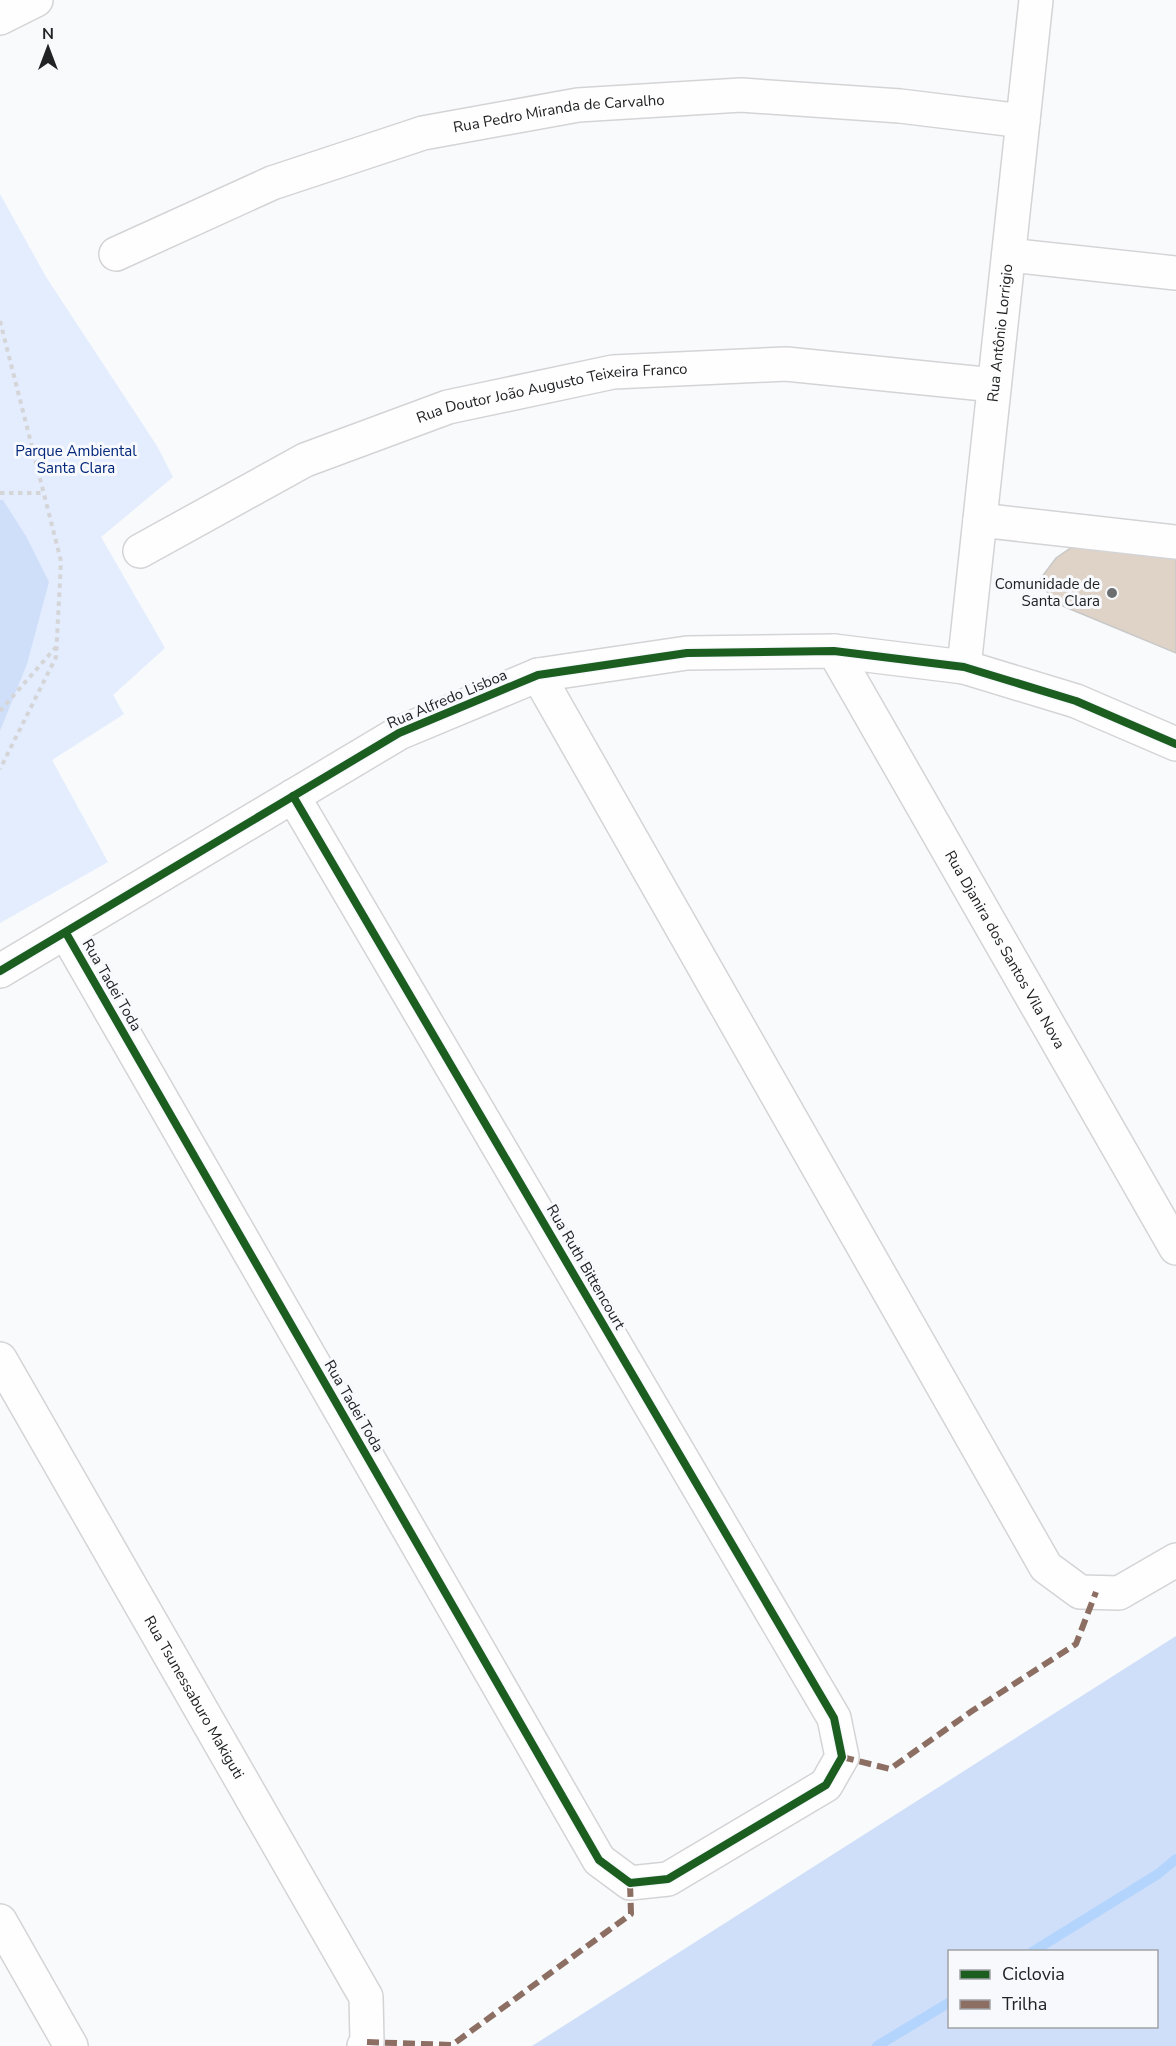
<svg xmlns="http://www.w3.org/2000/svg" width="1176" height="2046" font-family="'Nunito Sans',sans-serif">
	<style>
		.green { fill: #e3edfe }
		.forest { fill: #d0dff9; fill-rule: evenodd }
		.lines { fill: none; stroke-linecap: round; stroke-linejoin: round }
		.stream { stroke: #b3d4fc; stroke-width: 10 }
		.building { fill: #ded3c6; stroke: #c8c8c9; stroke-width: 1.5 }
		.minor-casing { stroke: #d4d4d6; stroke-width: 36 }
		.tertiary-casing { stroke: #d4d4d6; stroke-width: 36 }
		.path { stroke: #d5d5d7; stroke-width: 4; stroke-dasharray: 4.5 4.5; stroke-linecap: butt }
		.minor { stroke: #fefeff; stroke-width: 33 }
		.tertiary { stroke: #fefeff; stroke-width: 33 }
		.quiet { stroke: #8d6e63; stroke-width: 6; stroke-dasharray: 12 6; stroke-linecap: butt }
		.cycleway-casing { stroke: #f7f9fd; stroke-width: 11 }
		.cycleway { stroke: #1b5e20; stroke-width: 8 }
		.poi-dot { fill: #6c6e6f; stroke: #f7f9fd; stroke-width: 2 }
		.labels { text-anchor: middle; stroke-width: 6; stroke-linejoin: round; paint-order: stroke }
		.street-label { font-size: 15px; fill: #212223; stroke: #f7f9fd }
		.park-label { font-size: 15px; fill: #02267a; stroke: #f7f9fd }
		.poi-label { font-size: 15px; fill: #212223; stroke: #f7f9fd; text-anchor: end }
	</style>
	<rect width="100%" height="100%" fill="#f8fafc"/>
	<!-- green -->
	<polygon class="green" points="0,194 46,277 157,446 173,477 101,537 165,648 113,695 124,714 52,760 108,862 0,923"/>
	<!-- forest -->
	<g class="forest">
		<polygon points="0,500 3,500 26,536 49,582 27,664 0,731"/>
		<path d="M1176 1636V2046H532ZM950 1952H1156V2026H950Z"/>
	</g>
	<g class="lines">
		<!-- stream -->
		<g class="stream">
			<polyline points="1032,1952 1158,1874 1176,1859"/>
			<polyline points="877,2046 950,2002"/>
		</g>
	</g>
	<!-- building -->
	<polygon class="building" points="1075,545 1176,557 1176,653 1058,604 1038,582 1056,558"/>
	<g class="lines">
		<defs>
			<g id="minor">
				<polyline points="0,18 36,0"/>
				<path id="s1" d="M116 254 272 183 423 133 578 105 741 95 900 106 1023 121"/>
				<polyline points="1009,255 1176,273"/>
				<polyline points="980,520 1176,542"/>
				<path id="s2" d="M140 551 305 460 448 407 613 372 786 364 994 385"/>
				<path id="s3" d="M834 651 1176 1248"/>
				<path id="s4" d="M964 667 1036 0"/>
				<polyline points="538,675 1046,1567 1080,1592 1119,1593 1176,1560"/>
				<polyline points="66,933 599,1860 630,1883 668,1879 826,1785 842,1757 834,1718 293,796"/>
				<path id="s5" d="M0 1359 366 1997 367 2042 364 2046"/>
				<polyline points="0,1921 71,2046"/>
			</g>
			<polyline id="tertiary" points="0,971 399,733 538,675 687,653 834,651 964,667 1076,701 1176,744"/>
		</defs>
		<!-- minor casing -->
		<use href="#minor" class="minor-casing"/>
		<!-- tertiary casing -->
		<use href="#tertiary" class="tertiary-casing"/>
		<!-- path -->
		<g class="path">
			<polyline points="0,321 61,561 56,657 0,769"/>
			<polyline points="0,493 43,493"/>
			<polyline points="0,711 56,647"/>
		</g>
		<!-- minor -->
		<use href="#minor" class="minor"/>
		<!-- tertiary -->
		<use href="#tertiary" class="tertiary"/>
		<!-- quiet -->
		<g class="quiet">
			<polyline points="842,1757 890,1769 972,1711 1076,1644 1096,1592"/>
			<polyline points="367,2042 452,2045 631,1914 630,1883"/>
		</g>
		<defs>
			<g id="cycleway">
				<polyline points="66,933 599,1860 630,1883 668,1879 826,1785 842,1757 834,1718 293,796"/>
				<polyline points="0,971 399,733 538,675 687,653 834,651 964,667 1076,701 1176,744"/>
			</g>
		</defs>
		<!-- cycleway casing -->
		<use href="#cycleway" class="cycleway-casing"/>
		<!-- cycleway -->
		<use href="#cycleway" class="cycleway"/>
	</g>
	<!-- markers -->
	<circle class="poi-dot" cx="1112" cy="593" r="6"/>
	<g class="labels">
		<!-- street labels -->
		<g class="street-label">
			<text dy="5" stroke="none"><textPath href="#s1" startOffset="468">Rua Pedro Miranda de Carvalho</textPath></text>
			<text dy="5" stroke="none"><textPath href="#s4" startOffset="336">Rua Antônio Lorrigio</textPath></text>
			<text dy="5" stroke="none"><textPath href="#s2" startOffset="446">Rua Doutor João Augusto Teixeira Franco</textPath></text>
			<text transform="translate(447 699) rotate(-23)" y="5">Rua Alfredo Lisboa</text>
			<text dy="5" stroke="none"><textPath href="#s3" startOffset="344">Rua Djanira dos Santos Vila Nova</textPath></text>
			<text transform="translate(112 985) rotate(60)" y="5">Rua Tadei Toda</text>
			<text transform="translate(586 1267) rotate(60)" y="5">Rua Ruth Bittencourt</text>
			<text transform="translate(354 1406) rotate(60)" y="5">Rua Tadei Toda</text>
			<text dy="5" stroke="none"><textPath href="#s5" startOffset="390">Rua Tsunessaburo Makiguti</textPath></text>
		</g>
		<!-- park labels -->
		<g class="park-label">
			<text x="76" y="456">Parque Ambiental<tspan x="76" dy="17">Santa Clara</tspan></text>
		</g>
		<!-- poi labels -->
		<g class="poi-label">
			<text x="1100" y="589">Comunidade de<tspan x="1100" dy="17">Santa Clara</tspan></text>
		</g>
	</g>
	<!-- legend -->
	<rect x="948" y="1950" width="210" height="78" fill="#f7f9fd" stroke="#a1a3a6" stroke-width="1.5"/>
	<rect x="960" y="1970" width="30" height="9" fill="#1b5e20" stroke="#a1a3a6" stroke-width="1.5"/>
	<text x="1002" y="1980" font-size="18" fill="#212223">Ciclovia</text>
	<rect x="960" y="2000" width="30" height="9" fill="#8d6e63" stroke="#a1a3a6" stroke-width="1.5"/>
	<text x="1002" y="2010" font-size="18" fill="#212223">Trilha</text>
	<!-- north arrow -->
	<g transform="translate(48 48)" stroke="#f7f9fd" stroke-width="4.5" paint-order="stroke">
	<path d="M0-4.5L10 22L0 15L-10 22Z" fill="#212223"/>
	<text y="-9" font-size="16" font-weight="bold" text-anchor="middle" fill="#212223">N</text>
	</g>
</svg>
